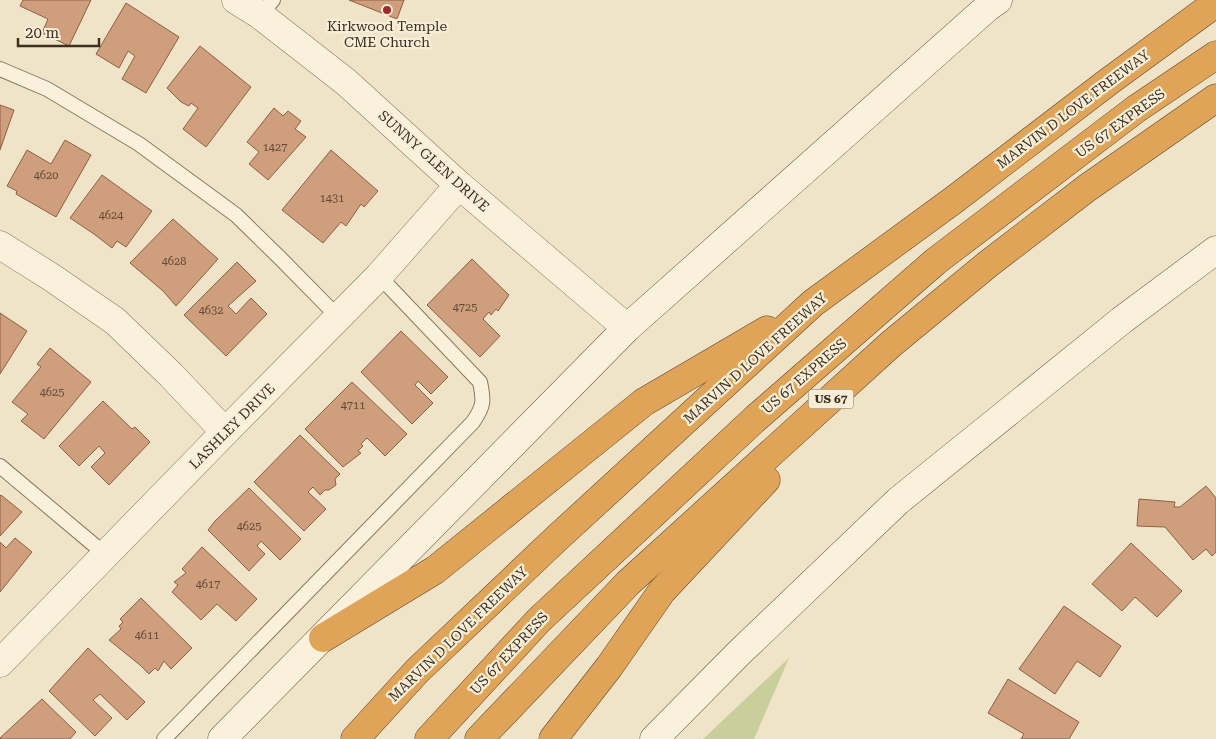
<svg xmlns="http://www.w3.org/2000/svg" width="1216" height="739" font-family="'Roboto Serif',serif">
	<style>
		.green { fill: #c9cf9b }
		.building { fill: #cf9f7d; stroke: #8d5f41 }
		.lines { fill: none; stroke-linecap: round; stroke-linejoin: round }
		.service-casing { stroke: #8d765c; stroke-width: 16 }
		.minor-casing { stroke: #8d765c; stroke-width: 29 }
		.secondary-casing { stroke: #6f573f; stroke-width: 29 }
		.motorway-casing { stroke: #5b4430; stroke-width: 29 }
		.service { stroke: #faf1dc; stroke-width: 14 }
		.minor { stroke: #faf1dc; stroke-width: 28 }
		.secondary { stroke: #faf1dc; stroke-width: 28 }
		.motorway { stroke: #e0a458; stroke-width: 28 }
		.poi-dot { fill: #9e2a2b; stroke: #f7eed8; stroke-width: 2 }
		.labels { text-anchor: middle; stroke-width: 4.5; stroke-linejoin: round; paint-order: stroke }
		.number-label { font-size: 11px; fill: #624a37 }
		.shield { fill: #f7eed8; stroke: #756857; stroke-width: 1 }
		.shield-label { font-size: 12px; font-weight: bold; fill: #3d2e20 }
		.poi-label { font-size: 14px; fill: #3d2e20; stroke: #f7eed8 }
		.street-label { font-size: 14px; fill: #3d2e20; stroke: #f7eed8 }
	</style>
	<rect width="100%" height="100%" fill="#f0e4c8"/>
	<!-- green -->
	<polygon class="green" points="789,658 754,739 703,739"/>
	<!-- building -->
	<g class="building">
		<polygon points="23,0 91,0 69,46 42,33 48,19 20,6"/>
		<polygon points="349,0 404,0 397,19"/>
		<polygon points="126,3 179,37 146,93 122,79 135,56 128,51 119,68 96,54"/>
		<polygon points="200,46 251,87 206,147 183,129 198,108 191,103 189,106 181,102 167,88"/>
		<polygon points="0,105 14,110 0,150"/>
		<polygon points="274,108 283,116 288,111 301,121 295,129 306,137 268,180 249,164 259,152 247,142"/>
		<polygon points="65,140 91,155 56,217 16,194 17,191 7,186 27,150 51,164"/>
		<polygon points="331,150 378,191 364,207 361,204 346,226 341,222 323,243 282,210"/>
		<polygon points="102,175 152,211 126,247 117,241 112,248 94,234 70,218"/>
		<polygon points="173,219 218,259 176,306 163,291 130,263"/>
		<polygon points="472,259 509,295 498,311 496,309 491,315 489,312 483,319 500,336 480,357 427,305"/>
		<polygon points="237,262 256,281 228,306 236,314 251,298 267,314 226,356 184,315"/>
		<polygon points="0,313 27,331 0,374"/>
		<polygon points="401,331 448,377 431,394 418,381 415,385 433,403 412,424 361,372"/>
		<polygon points="50,348 91,382 44,439 21,421 28,414 12,402 41,367 37,364"/>
		<polygon points="352,382 407,434 385,456 367,438 361,444 363,446 358,451 361,453 343,467 305,429"/>
		<polygon points="103,401 132,429 135,427 150,442 109,485 91,467 105,453 99,446 79,466 59,446"/>
		<polygon points="300,435 340,474 335,479 336,485 329,490 325,490 320,495 313,487 308,492 326,509 304,531 254,482"/>
		<polygon points="1206,486 1216,498 1216,552 1212,556 1206,549 1193,560 1165,527 1137,526 1139,499 1175,502 1174,507 1180,507"/>
		<polygon points="249,488 301,539 280,560 261,541 257,546 265,554 249,571 208,530 215,521"/>
		<polygon points="1,495 22,512 0,536 0,496"/>
		<polygon points="15,538 32,552 0,592 0,542 6,548"/>
		<polygon points="1131,543 1182,591 1157,617 1135,597 1122,611 1092,584"/>
		<polygon points="202,547 257,599 236,621 217,604 201,620 172,592 178,585 174,582 186,573 182,569"/>
		<polygon points="141,598 192,648 171,669 164,661 158,671 155,668 149,674 140,665 109,640 121,629 119,626 123,622 120,619"/>
		<polygon points="1064,606 1121,646 1100,677 1077,661 1055,694 1019,669"/>
		<polygon points="88,648 145,702 127,720 100,694 93,700 112,718 95,736 49,691"/>
		<polygon points="1008,679 1079,722 1069,739 1021,739 1024,734 988,713"/>
		<polygon points="42,699 76,732 70,739 0,739 0,738"/>
	</g>
	<g class="lines">
		<defs>
			<g id="service">
				<polyline points="260,15 273,0"/>
				<polyline points="0,69 47,89 139,144 236,215 281,259 339,318"/>
				<polyline points="0,466 106,555"/>
				<path d="M164 739 473 422C484 406 484 401 480 382L379 276"/>
			</g>
			<g id="minor">
				<polyline points="236,0 260,15 346,82 459,185 627,328"/>
				<polyline points="0,245 51,277 115,321 171,375 225,432"/>
				<polyline points="0,663 225,432 379,276 459,185"/>
			</g>
			<g id="secondary">
				<polyline points="222,739 627,328 988,7 998,0"/>
				<polyline points="654,739 739,653 898,501 1122,320 1216,250"/>
			</g>
			<g id="motorway">
				<polyline points="323,638 435,570 644,402 767,330"/>
				<polyline points="355,739 417,671 556,539 813,303 955,199 1108,82 1216,3"/>
				<polyline points="429,739 539,620 756,418 936,261 1136,109 1216,55"/>
				<polyline points="479,739 628,583 891,344 988,264 1087,188 1216,98"/>
				<polyline points="553,739 609,667 662,591 766,480"/>
			</g>
		</defs>
		<!-- service casing -->
		<use href="#service" class="service-casing"/>
		<!-- minor casing -->
		<use href="#minor" class="minor-casing"/>
		<!-- secondary casing -->
		<use href="#secondary" class="secondary-casing"/>
		<!-- motorway casing -->
		<use href="#motorway" class="motorway-casing"/>
		<!-- service -->
		<use href="#service" class="service"/>
		<!-- minor -->
		<use href="#minor" class="minor"/>
		<!-- secondary -->
		<use href="#secondary" class="secondary"/>
		<!-- motorway -->
		<use href="#motorway" class="motorway"/>
	</g>
	<!-- markers -->
	<circle class="poi-dot" cx="387" cy="10" r="5"/>
	<g class="labels">
		<!-- number labels -->
		<g class="number-label">
			<text x="275" y="151">1427</text>
			<text x="46" y="179">4620</text>
			<text x="332" y="202">1431</text>
			<text x="111" y="219">4624</text>
			<text x="174" y="265">4628</text>
			<text x="465" y="311">4725</text>
			<text x="211" y="314">4632</text>
			<text x="52" y="396">4625</text>
			<text x="353" y="409">4711</text>
			<text x="249" y="530">4625</text>
			<text x="208" y="588">4617</text>
			<text x="147" y="639">4611</text>
		</g>
		<!-- shield labels -->
		<rect class="shield" x="808.5" y="389.5" width="45" height="19" rx="4"/>
		<g class="shield-label">
			<text x="831" y="403">US 67</text>
		</g>
		<!-- poi labels -->
		<g class="poi-label">
			<text x="387" y="31">Kirkwood Temple<tspan x="387" dy="16">CME Church</tspan></text>
		</g>
		<!-- street labels -->
		<g class="street-label">
			<text transform="translate(1073 109) rotate(-37)" y="5">MARVIN D LOVE FREEWAY</text>
			<text transform="translate(1120 123) rotate(-36)" y="5">US 67 EXPRESS</text>
			<text transform="translate(434 161) rotate(42)" y="5">SUNNY GLEN DRIVE</text>
			<text transform="translate(755 358) rotate(-42)" y="5">MARVIN D LOVE FREEWAY</text>
			<text transform="translate(804 376) rotate(-41)" y="5">US 67 EXPRESS</text>
			<text transform="translate(232 426) rotate(-45)" y="5">LASHLEY DRIVE</text>
			<text transform="translate(458 634) rotate(-44)" y="5">MARVIN D LOVE FREEWAY</text>
			<text transform="translate(509 653) rotate(-47)" y="5">US 67 EXPRESS</text>
		</g>
	</g>
	<!-- scale -->
	<path d="M18 38v8h81v-8" fill="none" stroke="#3d2e20" stroke-width="2.5"/>
	<text x="25" y="38" font-size="15" fill="#3d2e20" stroke="#f7eed8" stroke-width="4" paint-order="stroke">20 m</text>
</svg>
